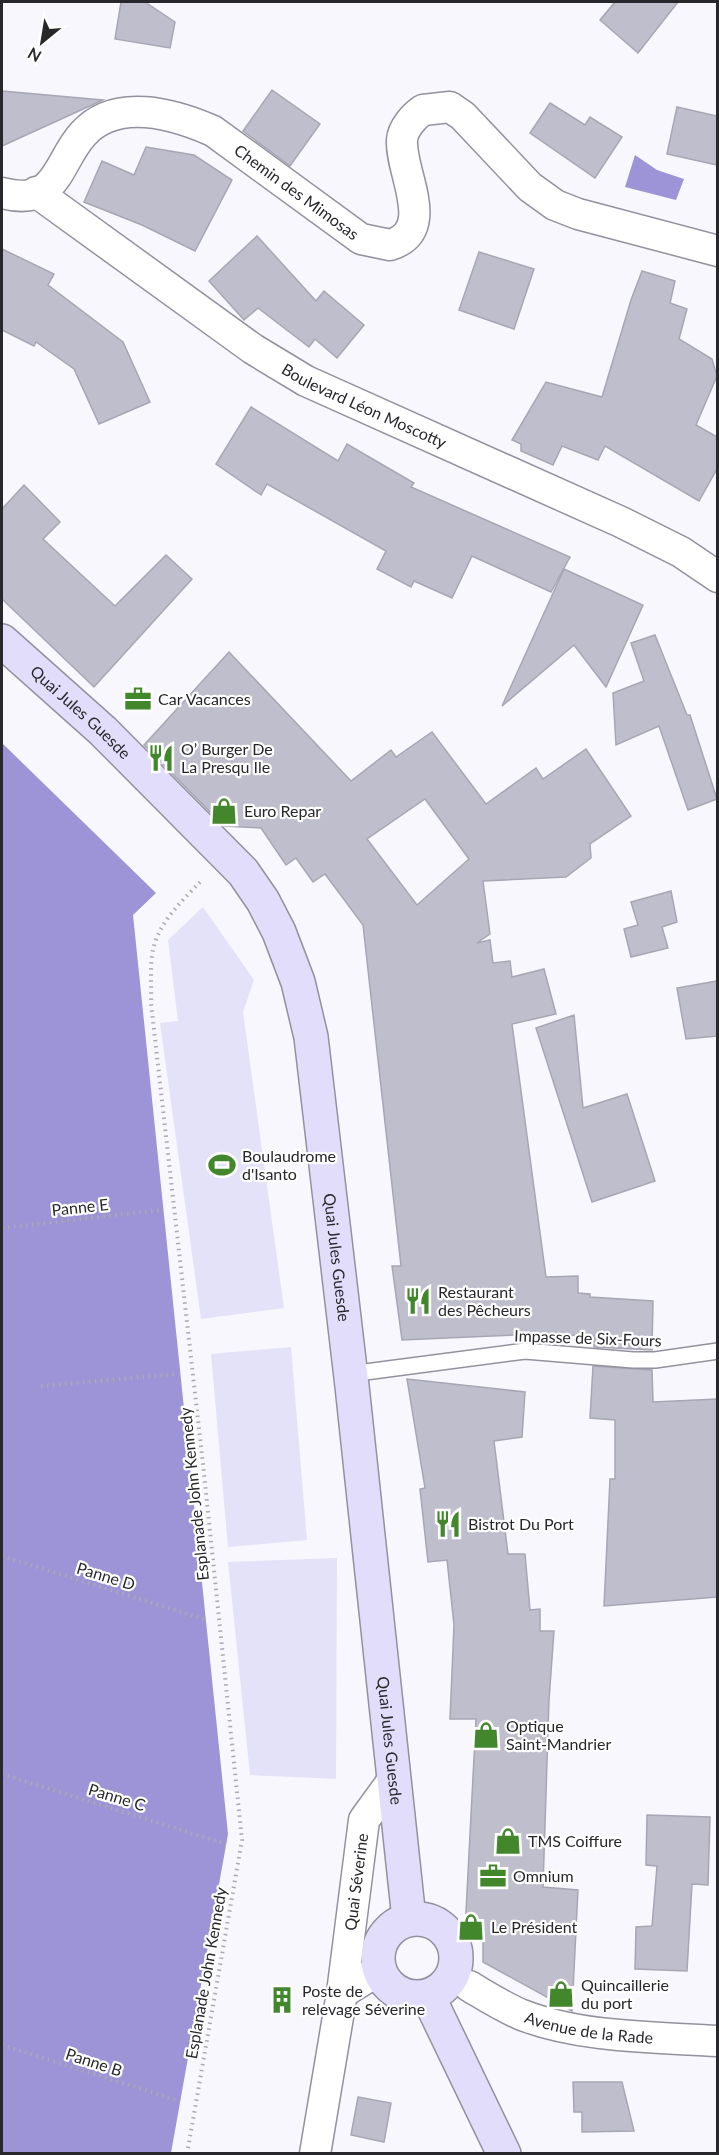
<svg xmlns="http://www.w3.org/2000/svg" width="719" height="2155" font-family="Lato,sans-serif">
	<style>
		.green { fill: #e3e2f8 }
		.water { fill: #9c94d7 }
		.building { fill: #bfbecc; stroke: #a7a6b4; stroke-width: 1.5; fill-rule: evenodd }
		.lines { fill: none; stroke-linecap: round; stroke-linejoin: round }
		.service-casing { stroke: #92919e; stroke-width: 18 }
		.minor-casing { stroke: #92919e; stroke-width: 33 }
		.secondary-casing { stroke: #92919e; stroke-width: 36 }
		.path { stroke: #abaab0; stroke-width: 4; stroke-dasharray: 1.5 4.5; stroke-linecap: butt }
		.service { stroke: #fff; stroke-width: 15 }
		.minor { stroke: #fff; stroke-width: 30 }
		.secondary { stroke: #e2ddfa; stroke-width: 33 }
		.labels { text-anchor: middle; stroke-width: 4.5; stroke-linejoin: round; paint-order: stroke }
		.street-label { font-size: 16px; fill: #27272c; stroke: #fff }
		.poi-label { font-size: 16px; fill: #27272c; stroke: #fff; text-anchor: start }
	</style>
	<rect width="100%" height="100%" fill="#f8f7fd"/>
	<!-- green -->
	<g class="green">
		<polygon points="203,907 254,980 243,1012 284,1308 201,1319 160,1023 178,1021 168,940"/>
		<polygon points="291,1347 307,1540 228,1547 211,1354"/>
		<polygon points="337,1558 336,1779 250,1775 228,1562"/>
	</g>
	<!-- water -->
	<g class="water">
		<polygon points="635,155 657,170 684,179 676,200 625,187"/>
		<polygon points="2,743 156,893 133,915 228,1834 171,2153 2,2153"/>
	</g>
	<!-- building -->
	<g class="building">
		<polygon points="121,2 145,2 175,22 170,48 115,39"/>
		<polygon points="615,2 678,2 638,53 600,20"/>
		<polygon points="272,90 320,124 290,166 243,131"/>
		<polygon points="2,91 103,100 2,146"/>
		<polygon points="550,103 585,125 590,117 622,137 595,178 530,133"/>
		<polygon points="677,107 717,116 717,165 667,154"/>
		<polygon points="146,147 194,155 232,180 195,251 142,225 84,202 102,161 134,175"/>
		<polygon points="257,236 316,301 324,291 364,325 337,358 315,339 309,347 258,308 244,320 209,281"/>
		<polygon points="2,249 54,274 48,285 123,342 150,402 99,424 74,369 36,342 34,346 2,330"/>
		<polygon points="479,252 534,269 514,329 459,310"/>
		<polygon points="642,271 675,281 670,303 687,309 679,339 712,359 717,376 696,425 717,437 717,469 699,501 605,446 598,460 562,446 553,465 521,451 521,444 512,440 546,382 602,397 631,300"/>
		<polygon points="251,407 338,461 347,444 414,483 411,487 570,557 551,592 472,556 452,598 414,581 411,587 377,569 386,551 267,484 261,495 216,464"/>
		<polygon points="24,485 60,522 43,539 115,606 166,555 192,579 94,687 2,599 2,509"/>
		<polygon points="564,569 643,605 606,687 574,645 502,706"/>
		<polygon points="655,635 687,715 690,715 717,799 688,810 659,726 616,745 613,693 644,681 631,643"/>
		<path d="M229 652 351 781 391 750 396 757 432 732 486 804 536 768 543 779 586 749 631 816 590 844 591 858 566 877 483 881 490 934 477 943 490 940 493 963 510 961 512 977 544 969 556 1014 512 1024 546 1277 578 1276V1293L590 1294V1297L653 1301 652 1350 594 1347V1336L539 1334 402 1340 392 1266H401L363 925 325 874 313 882 296 858 286 865 261 828 224 826 144 745ZM425 799 469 859 417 905 367 839Z"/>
		<polygon points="671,891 677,922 662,927 668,948 631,957 624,929 638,925 631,902"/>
		<polygon points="717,981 717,1036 686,1039 677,988"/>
		<polygon points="574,1015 583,1108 627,1094 655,1181 592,1202 536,1028"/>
		<polygon points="593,1366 652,1370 653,1402 717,1399 717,1597 604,1606 610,1479 615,1479 615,1420 590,1418"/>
		<polygon points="407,1379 525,1392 522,1437 494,1441 508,1554 525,1554 530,1610 540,1609 540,1631 554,1631 549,1700 543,1887 578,1890 572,2011 483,1962 483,1932 465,1931 476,1719 450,1719 454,1625 447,1560 428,1562 420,1489 425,1488"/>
		<polygon points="647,1815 710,1817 708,1885 692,1884 687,1971 635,1969 636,1927 652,1926 657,1866 646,1865"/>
		<polygon points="573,2082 622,2082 634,2131 582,2132 582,2112 574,2112"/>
		<polygon points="358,2097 391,2103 384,2142 351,2135"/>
	</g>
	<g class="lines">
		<defs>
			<polyline id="service" points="350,1374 525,1351 633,1360 655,1360 718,1351"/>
			<g id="minor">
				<path id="s1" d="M36 192 253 349 306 381 621 522 681 552 718 577"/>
				<path id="s2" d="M2 193C58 208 57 162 83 134 116 97 174 114 213 131L361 239 390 245C438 230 400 173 402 140 403 128 414 116 423 110L450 107 463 116 530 187 555 205 578 214 718 251"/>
				<path id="s3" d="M469 1986C486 1996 503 2007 522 2015 582 2038 653 2037 718 2041"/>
				<path id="s4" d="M342 1993 364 1820 393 1780"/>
				<polyline points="315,2154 342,1993 379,1970"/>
			</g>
			<g id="secondary">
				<path id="s5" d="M2 641 103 731 243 872 263 901 279 932 298 982 311 1037 352 1386 409 1919"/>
				<circle cx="417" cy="1958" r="39"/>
				<polyline points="428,1996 504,2154"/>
			</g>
		</defs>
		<!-- service casing -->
		<use href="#service" class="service-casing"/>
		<!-- minor casing -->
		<use href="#minor" class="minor-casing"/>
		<!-- secondary casing -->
		<use href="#secondary" class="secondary-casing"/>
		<!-- path -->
		<g class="path">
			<polyline points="2,1228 162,1210"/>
			<polyline points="41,1386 179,1374"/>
			<polyline points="2,1556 204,1619"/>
			<polyline points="2,1774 226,1844"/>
			<polyline points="2,2045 180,2101"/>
			<path d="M187 2154 242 1840 203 1464 151 1003C152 985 149 963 154 946 161 920 183 900 201 881"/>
		</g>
		<!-- service -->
		<use href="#service" class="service"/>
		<!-- minor -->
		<use href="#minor" class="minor"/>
		<!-- secondary -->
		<use href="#secondary" class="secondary"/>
	</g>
	<!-- icons -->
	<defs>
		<symbol id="office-bare" viewBox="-9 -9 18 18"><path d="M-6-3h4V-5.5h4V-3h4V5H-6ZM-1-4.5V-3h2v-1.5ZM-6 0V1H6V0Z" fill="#42872c" stroke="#fff" stroke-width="2.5" paint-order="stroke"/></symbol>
		<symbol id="restaurant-bare" viewBox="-9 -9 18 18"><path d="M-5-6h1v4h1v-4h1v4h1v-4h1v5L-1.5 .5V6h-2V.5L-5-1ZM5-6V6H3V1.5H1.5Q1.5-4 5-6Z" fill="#42872c" stroke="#fff" stroke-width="2.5" paint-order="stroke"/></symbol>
		<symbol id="shop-bare" viewBox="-9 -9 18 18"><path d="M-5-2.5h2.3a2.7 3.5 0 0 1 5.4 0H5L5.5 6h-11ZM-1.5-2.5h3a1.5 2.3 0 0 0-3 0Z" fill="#42872c" stroke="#fff" stroke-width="2.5" paint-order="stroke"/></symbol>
		<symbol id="stadium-bare" viewBox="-9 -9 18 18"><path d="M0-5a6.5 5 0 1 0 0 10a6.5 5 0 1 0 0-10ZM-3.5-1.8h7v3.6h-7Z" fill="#42872c" stroke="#fff" stroke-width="2.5" paint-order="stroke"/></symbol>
		<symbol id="building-bare" viewBox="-9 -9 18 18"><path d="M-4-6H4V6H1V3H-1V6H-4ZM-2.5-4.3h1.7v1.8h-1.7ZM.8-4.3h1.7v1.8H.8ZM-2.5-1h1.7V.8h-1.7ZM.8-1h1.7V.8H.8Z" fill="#42872c" stroke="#fff" stroke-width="2.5" paint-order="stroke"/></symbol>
	</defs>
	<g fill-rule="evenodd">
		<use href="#office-bare" x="119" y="680" width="38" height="38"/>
		<use href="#restaurant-bare" x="142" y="739" width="38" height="38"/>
		<use href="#shop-bare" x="205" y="792" width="38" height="38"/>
		<use href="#stadium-bare" x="203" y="1146" width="38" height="38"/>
		<use href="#restaurant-bare" x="399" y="1282" width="38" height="38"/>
		<use href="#restaurant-bare" x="429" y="1505" width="38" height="38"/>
		<use href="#shop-bare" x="467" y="1716" width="38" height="38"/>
		<use href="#shop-bare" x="489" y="1822" width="38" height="38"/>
		<use href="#office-bare" x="474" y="1857" width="38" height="38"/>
		<use href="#shop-bare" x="452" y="1908" width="38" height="38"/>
		<use href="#shop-bare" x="542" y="1975" width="38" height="38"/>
		<use href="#building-bare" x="263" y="1981" width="38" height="38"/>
	</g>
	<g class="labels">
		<!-- street labels -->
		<g class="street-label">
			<text dy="6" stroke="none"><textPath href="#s2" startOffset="354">Chemin des Mimosas</textPath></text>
			<text dy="6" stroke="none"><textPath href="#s1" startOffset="393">Boulevard Léon Moscotty</textPath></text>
			<text dy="6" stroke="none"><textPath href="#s5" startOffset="106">Quai Jules Guesde</textPath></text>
			<text transform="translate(80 1207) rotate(-6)" y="6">Panne E</text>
			<text dy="6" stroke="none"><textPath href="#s5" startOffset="736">Quai Jules Guesde</textPath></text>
			<text transform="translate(588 1338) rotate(2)" y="6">Impasse de Six-Fours</text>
			<text transform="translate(194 1494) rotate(-96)" y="6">Esplanade John Kennedy</text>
			<text transform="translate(106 1576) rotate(17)" y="6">Panne D</text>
			<text dy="6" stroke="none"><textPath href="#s5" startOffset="1222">Quai Jules Guesde</textPath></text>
			<text transform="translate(117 1797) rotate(17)" y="6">Panne C</text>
			<text dy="6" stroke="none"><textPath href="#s4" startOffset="112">Quai Séverine</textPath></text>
			<text transform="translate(206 1973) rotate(-80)" y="6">Esplanade John Kennedy</text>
			<text dy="6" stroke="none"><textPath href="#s3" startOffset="129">Avenue de la Rade</textPath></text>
			<text transform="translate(94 2062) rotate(18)" y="6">Panne B</text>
		</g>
		<!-- poi labels -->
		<g class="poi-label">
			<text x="158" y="705">Car Vacances</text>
			<text x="181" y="755">O’ Burger De<tspan x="181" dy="18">La Presqu Ile</tspan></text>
			<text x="244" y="817">Euro Repar</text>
			<text x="242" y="1162">Boulaudrome<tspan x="242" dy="18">d'Isanto</tspan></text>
			<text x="438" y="1298">Restaurant<tspan x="438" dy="18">des Pêcheurs</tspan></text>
			<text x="468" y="1530">Bistrot Du Port</text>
			<text x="506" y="1732">Optique<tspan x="506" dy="18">Saint-Mandrier</tspan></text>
			<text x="528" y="1847">TMS Coiffure</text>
			<text x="513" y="1882">Omnium</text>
			<text x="491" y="1933">Le Président</text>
			<text x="581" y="1991">Quincaillerie<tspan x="581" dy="18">du port</tspan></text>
			<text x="302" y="1997">Poste de<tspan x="302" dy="18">relevage Séverine</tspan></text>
		</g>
	</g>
	<!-- border -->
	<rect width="719" height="2155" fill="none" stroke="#27272c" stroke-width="6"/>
	<!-- north arrow -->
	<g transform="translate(42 42) rotate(210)" stroke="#ffffff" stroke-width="4.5" paint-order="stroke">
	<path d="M0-4.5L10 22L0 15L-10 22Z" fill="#27272c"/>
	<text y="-9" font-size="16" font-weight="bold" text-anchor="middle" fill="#27272c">N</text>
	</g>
</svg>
